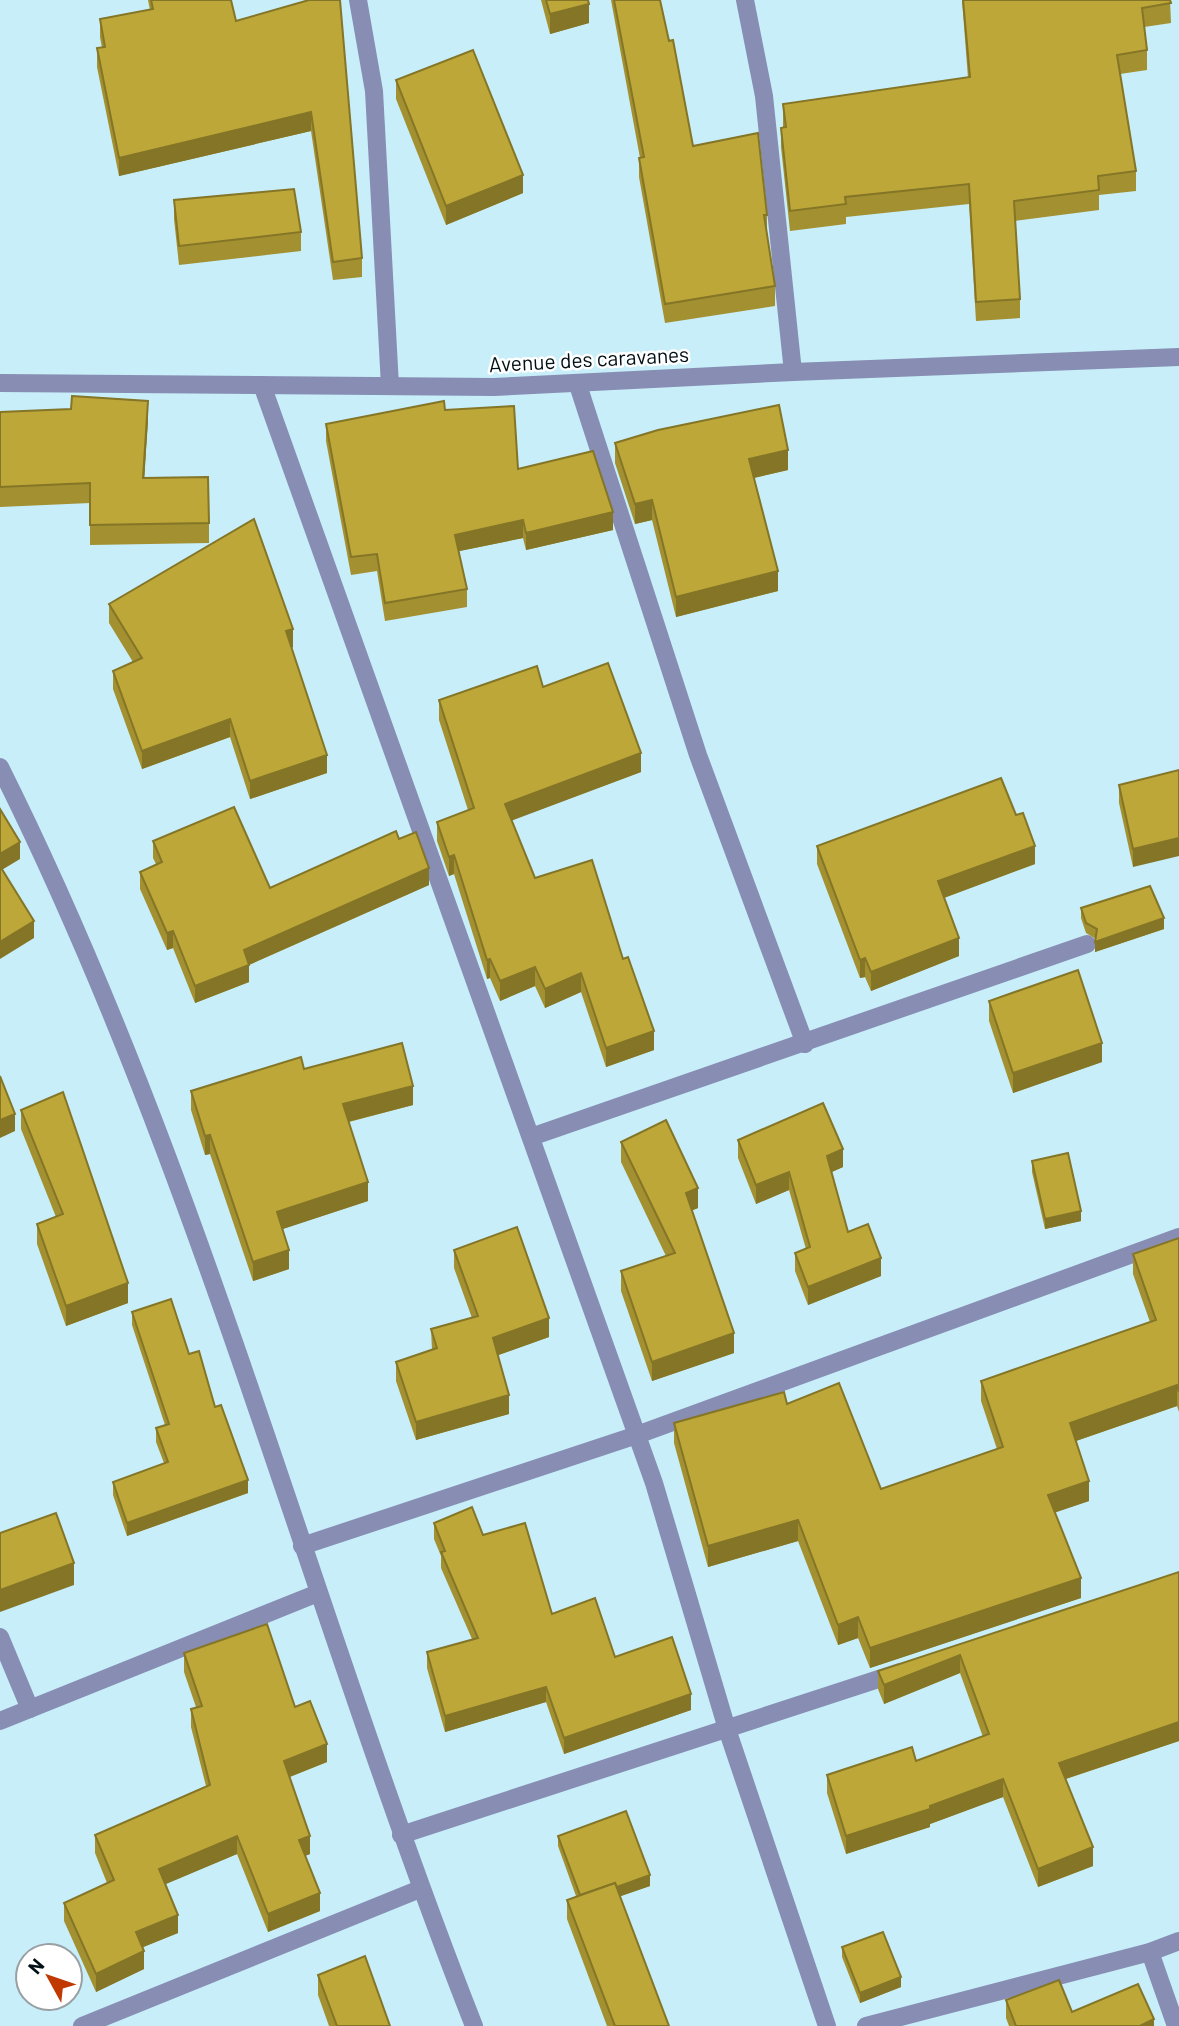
<svg xmlns="http://www.w3.org/2000/svg" width="1179" height="2026" font-family="Barlow,sans-serif">
	<style>
		.lines { fill: none; stroke-linecap: round; stroke-linejoin: round }
		.street { stroke: #878db3; stroke-width: 18 }
		.wall { fill: #a39030 }
		.shaded-wall { fill: #847527 }
		.building { fill: #bda738; stroke: #847527; stroke-width: 2 }
		.labels { text-anchor: middle; stroke-width: 5; stroke-linejoin: round; paint-order: stroke }
		.street-label { font-size: 21px; fill: #001016; stroke: #fff }
	</style>
	<rect width="100%" height="100%" fill="#c7eef9"/>
	<g class="lines">
		<!-- street -->
		<g class="street">
			<polyline points="358,0 374,91 390,386"/>
			<polyline points="745,0 764,96 793,372"/>
			<polyline points="0,383 494,387 793,372 1179,357"/>
			<polyline points="262,385 654,1483 727,1729 827,2026"/>
			<polyline points="578,385 698,755 805,1044"/>
			<path d="M0 767C201 1169 310 1609 474 2026"/>
			<polyline points="531,1137 1087,944"/>
			<polyline points="302,1546 637,1435 1179,1237"/>
			<polyline points="0,1637 30,1709"/>
			<polyline points="0,1721 318,1593"/>
			<polyline points="401,1835 900,1672"/>
			<polyline points="1150,1952 1176,2026"/>
			<polyline points="82,2026 420,1889"/>
			<polyline points="866,2026 1150,1952 1179,1941"/>
		</g>
	</g>
	<!-- wall -->
	<g class="wall">
		<polygon points="148,0 231,0 236,21 309,0 362,258 362,277 333,280 311,131 119,176 97,67 97,48 102,48 100,37 100,19 150,10"/>
		<polygon points="541,0 588,0 589,23 550,34"/>
		<polygon points="611,0 660,0 693,146 767,215 767,234 775,286 775,306 665,323 639,177 639,158 640,158"/>
		<polygon points="962,0 1170,0 1171,23 1144,27 1147,50 1147,70 1120,74 1136,171 1136,191 1099,195 1099,210 1015,221 1020,299 1020,318 976,321 969,204 846,217 846,224 790,231 781,147 781,128 783,127 783,104 968,78"/>
		<polygon points="396,80 523,193 446,225 396,99"/>
		<polygon points="174,200 301,232 301,251 179,265 174,219"/>
		<polygon points="445,410 518,469 613,530 526,550 523,538 459,551 467,589 467,607 385,621 377,571 351,575 326,441 326,424"/>
		<polygon points="0,412 148,420 144,478 209,523 209,543 90,545 90,503 0,507"/>
		<polygon points="615,443 788,470 754,478 778,591 676,617 652,520 635,524 615,463"/>
		<polygon points="109,604 293,647 292,648 327,773 250,799 230,737 142,769 113,689 113,671 133,662 109,623"/>
		<polygon points="543,687 641,772 512,820 535,878 623,959 654,1050 606,1067 581,992 545,1008 535,986 500,1001 490,978 487,979 454,874 449,876 437,841 437,822 468,810 439,720 439,700"/>
		<polygon points="1179,770 1133,867 1119,803 1119,785"/>
		<polygon points="399,839 429,885 249,965 249,982 195,1003 173,948 167,950 140,889 140,872 156,864 153,858 153,841 270,888"/>
		<polygon points="817,846 1035,864 944,898 959,956 871,991 865,977 860,978 817,864"/>
		<polygon points="1081,908 1164,929 1095,952 1096,939 1086,933 1081,918"/>
		<polygon points="989,1001 1102,1062 1013,1093 989,1021"/>
		<polygon points="304,1069 413,1105 349,1122 368,1201 282,1229 289,1269 253,1281 210,1154 205,1155 191,1110 191,1091"/>
		<polygon points="21,1110 128,1303 66,1326 37,1244 37,1224 56,1217 21,1129"/>
		<polygon points="738,1140 843,1167 832,1172 848,1232 881,1276 808,1305 795,1271 795,1253 806,1249 789,1190 756,1204 738,1158"/>
		<polygon points="621,1142 698,1208 692,1210 734,1353 652,1381 621,1291 621,1271 666,1256 621,1162"/>
		<polygon points="1032,1161 1081,1221 1045,1229 1032,1172"/>
		<polygon points="1179,1238 1179,1412 1177,1406 1076,1441 1089,1501 1055,1512 1081,1598 870,1668 858,1638 838,1645 798,1541 708,1567 674,1443 674,1423 787,1404 881,1489 997,1449 981,1401 981,1381 1150,1322 1133,1274 1133,1254"/>
		<polygon points="454,1250 549,1337 498,1355 509,1414 416,1440 396,1381 396,1362 432,1350 431,1329 472,1318 454,1268"/>
		<polygon points="132,1312 189,1354 215,1407 248,1493 127,1536 113,1495 113,1482 164,1463 156,1442 156,1428 165,1425 132,1325"/>
		<polygon points="434,1523 483,1535 552,1614 691,1710 564,1754 546,1702 445,1732 427,1668 427,1652 472,1639 441,1568 441,1556 434,1539"/>
		<polygon points="1179,1572 1179,1741 1066,1779 1093,1866 1038,1887 1003,1797 930,1824 930,1827 846,1854 827,1793 827,1775 916,1761 983,1737 960,1673 884,1704 878,1689 878,1671"/>
		<polygon points="184,1653 295,1707 327,1762 290,1777 310,1854 305,1856 320,1911 268,1932 237,1854 165,1884 178,1933 143,1947 144,1969 96,1992 64,1921 64,1903 107,1883 95,1853 95,1835 206,1786 191,1727 191,1709 196,1707 184,1672"/>
		<polygon points="558,1836 650,1886 620,1896 669,2026 607,2026 567,1919 567,1900 576,1896 558,1846"/>
		<polygon points="842,1947 901,1987 860,2003 842,1957"/>
		<polygon points="318,1975 390,2026 329,2026 318,1995"/>
		<polygon points="1006,2000 1072,2012 1154,2026 1009,2026 1006,2018"/>
	</g>
	<!-- shaded-wall -->
	<g class="shaded-wall">
		<polygon points="589,4 589,23 550,34 550,14"/>
		<polygon points="311,112 311,131 119,176 119,158"/>
		<polygon points="523,175 523,193 446,225 446,206"/>
		<polygon points="148,401 148,420 143,498 143,478"/>
		<polygon points="788,450 788,470 749,479 749,459"/>
		<polygon points="652,500 652,520 635,524 635,504"/>
		<polygon points="613,512 613,530 526,550 526,533"/>
		<polygon points="523,520 523,538 455,552 455,535"/>
		<polygon points="778,571 778,591 676,617 676,597"/>
		<polygon points="293,629 293,647 286,650 286,631"/>
		<polygon points="230,719 230,737 142,769 142,751"/>
		<polygon points="641,753 641,772 505,823 505,804"/>
		<polygon points="327,755 327,773 250,799 250,781"/>
		<polygon points="1179,838 1179,856 1133,867 1133,849"/>
		<polygon points="20,842 20,859 0,871 0,854"/>
		<polygon points="1035,846 1035,864 938,900 938,881"/>
		<polygon points="454,855 454,874 449,876 449,857"/>
		<polygon points="429,868 429,885 244,967 244,950"/>
		<polygon points="1164,918 1164,929 1095,952 1095,942"/>
		<polygon points="34,921 34,938 0,959 0,942"/>
		<polygon points="173,931 173,948 167,950 167,933"/>
		<polygon points="959,938 959,956 871,991 871,972"/>
		<polygon points="865,958 865,977 860,978 860,960"/>
		<polygon points="490,959 490,978 487,979 487,960"/>
		<polygon points="249,965 249,982 195,1003 195,986"/>
		<polygon points="535,967 535,986 500,1001 500,981"/>
		<polygon points="581,973 581,992 545,1008 545,989"/>
		<polygon points="654,1031 654,1050 606,1067 606,1048"/>
		<polygon points="1102,1043 1102,1062 1013,1093 1013,1073"/>
		<polygon points="413,1086 413,1105 343,1123 343,1104"/>
		<polygon points="15,1114 15,1131 0,1138 0,1120"/>
		<polygon points="210,1135 210,1154 205,1155 205,1136"/>
		<polygon points="843,1149 843,1167 827,1174 827,1156"/>
		<polygon points="789,1172 789,1190 756,1204 756,1185"/>
		<polygon points="368,1182 368,1201 277,1231 277,1212"/>
		<polygon points="698,1188 698,1208 686,1213 686,1193"/>
		<polygon points="1081,1211 1081,1221 1045,1229 1045,1219"/>
		<polygon points="289,1250 289,1269 253,1281 253,1262"/>
		<polygon points="881,1258 881,1276 808,1305 808,1287"/>
		<polygon points="128,1283 128,1303 66,1326 66,1306"/>
		<polygon points="549,1318 549,1337 493,1357 493,1338"/>
		<polygon points="734,1333 734,1353 652,1381 652,1362"/>
		<polygon points="1177,1385 1177,1406 1070,1443 1070,1423"/>
		<polygon points="509,1395 509,1414 416,1440 416,1422"/>
		<polygon points="248,1480 248,1493 127,1536 127,1523"/>
		<polygon points="1089,1481 1089,1501 1048,1515 1048,1495"/>
		<polygon points="798,1520 798,1541 708,1567 708,1546"/>
		<polygon points="74,1563 74,1585 0,1612 0,1590"/>
		<polygon points="1081,1578 1081,1598 870,1668 870,1648"/>
		<polygon points="858,1617 858,1638 838,1645 838,1625"/>
		<polygon points="960,1655 960,1673 884,1704 884,1685"/>
		<polygon points="546,1687 546,1702 445,1732 445,1716"/>
		<polygon points="691,1694 691,1710 564,1754 564,1738"/>
		<polygon points="1179,1722 1179,1741 1059,1781 1059,1763"/>
		<polygon points="327,1744 327,1762 284,1779 284,1761"/>
		<polygon points="1003,1779 1003,1797 930,1824 930,1827 846,1854 846,1836"/>
		<polygon points="237,1836 237,1854 159,1887 159,1869"/>
		<polygon points="310,1836 310,1854 299,1858 299,1840"/>
		<polygon points="1093,1847 1093,1866 1038,1887 1038,1869"/>
		<polygon points="650,1875 650,1886 581,1910 581,1900"/>
		<polygon points="320,1893 320,1911 268,1932 268,1914"/>
		<polygon points="178,1915 178,1933 136,1950 136,1932"/>
		<polygon points="144,1951 144,1969 96,1992 96,1974"/>
		<polygon points="901,1977 901,1987 860,2003 860,1993"/>
		<polygon points="1154,2019 1154,2026 1140,2026 1140,2025"/>
	</g>
	<!-- building -->
	<g class="building">
		<polygon points="151,0 231,0 236,21 309,0 340,0 362,258 333,262 311,112 119,158 97,48 105,47 100,19 153,9"/>
		<polygon points="546,0 588,0 589,4 550,14"/>
		<polygon points="614,0 660,0 669,41 673,40 693,146 758,133 767,215 764,215 775,286 665,304 639,158 644,157"/>
		<polygon points="963,0 1170,0 1171,3 1142,8 1147,50 1117,55 1136,171 1098,176 1099,190 1014,201 1020,299 976,302 969,184 845,197 846,204 790,211 781,128 786,127 783,104 970,77"/>
		<polygon points="473,50 523,175 446,206 396,80"/>
		<polygon points="294,189 301,232 179,246 174,200"/>
		<polygon points="72,396 148,401 143,478 208,477 209,523 90,525 90,483 0,487 0,412 71,409"/>
		<polygon points="444,401 445,410 514,406 518,469 593,451 613,512 526,533 523,520 455,535 467,589 385,603 377,554 351,557 326,424"/>
		<polygon points="779,405 788,450 749,459 778,571 676,597 652,500 635,504 615,443 658,430"/>
		<polygon points="254,519 293,629 286,631 327,755 250,781 230,719 142,751 113,671 142,658 109,604"/>
		<polygon points="608,663 641,753 505,804 535,878 592,860 623,959 628,957 654,1031 606,1048 581,973 545,989 535,967 500,981 490,959 487,960 454,855 449,857 437,822 474,808 439,700 537,666 543,687"/>
		<polygon points="1179,770 1179,838 1133,849 1119,785"/>
		<polygon points="1001,778 1016,815 1023,813 1035,846 938,881 959,938 871,972 865,958 860,960 817,846"/>
		<polygon points="234,807 270,888 396,831 399,839 416,832 429,868 244,950 249,965 195,986 173,931 167,933 140,872 162,862 153,841"/>
		<polygon points="0,809 20,842 0,854"/>
		<polygon points="0,866 34,921 0,942"/>
		<polygon points="1150,886 1164,918 1095,942 1097,929 1086,923 1081,908"/>
		<polygon points="1078,970 1102,1043 1013,1073 989,1001"/>
		<polygon points="402,1043 413,1086 343,1104 368,1182 277,1212 289,1250 253,1262 210,1135 205,1136 191,1091 301,1057 304,1069"/>
		<polygon points="0,1076 15,1114 0,1120"/>
		<polygon points="63,1092 128,1283 66,1306 37,1224 63,1214 21,1110"/>
		<polygon points="823,1103 843,1149 827,1156 848,1232 868,1224 881,1258 808,1287 795,1253 810,1247 789,1172 756,1185 738,1140"/>
		<polygon points="666,1120 698,1188 686,1193 734,1333 652,1362 621,1271 675,1253 621,1142"/>
		<polygon points="1068,1153 1081,1211 1045,1219 1032,1161"/>
		<polygon points="517,1227 549,1318 493,1338 509,1395 416,1422 396,1362 437,1348 431,1329 478,1316 454,1250"/>
		<polygon points="1179,1238 1179,1392 1177,1385 1070,1423 1089,1481 1048,1495 1081,1578 870,1648 858,1617 838,1625 798,1520 708,1546 674,1423 784,1392 787,1404 839,1383 881,1489 1003,1447 981,1381 1156,1320 1133,1254"/>
		<polygon points="171,1299 189,1354 199,1351 215,1407 221,1405 248,1480 127,1523 113,1482 168,1462 156,1428 169,1424 132,1312"/>
		<polygon points="472,1507 483,1535 525,1523 552,1614 595,1598 615,1657 672,1637 691,1694 564,1738 546,1687 445,1716 427,1652 478,1638 441,1552 445,1551 434,1523"/>
		<polygon points="56,1513 74,1563 0,1590 0,1533"/>
		<polygon points="1179,1572 1179,1722 1059,1763 1093,1847 1038,1869 1003,1779 930,1806 930,1809 846,1836 827,1775 912,1747 916,1761 989,1734 960,1655 884,1685 878,1671"/>
		<polygon points="267,1624 295,1707 310,1701 327,1744 284,1761 310,1836 299,1840 320,1893 268,1914 237,1836 159,1869 178,1915 136,1932 144,1951 96,1974 64,1903 114,1880 95,1835 210,1785 191,1709 202,1706 184,1653"/>
		<polygon points="626,1811 650,1875 617,1887 615,1883 580,1895 558,1836"/>
		<polygon points="615,1883 669,2026 615,2026 567,1900"/>
		<polygon points="883,1932 901,1977 860,1993 842,1947"/>
		<polygon points="365,1956 390,2026 337,2026 318,1975"/>
		<polygon points="1059,1980 1072,2012 1138,1984 1154,2019 1140,2026 1016,2026 1006,2000"/>
	</g>
	<g class="labels">
		<!-- street labels -->
		<g class="street-label">
			<text transform="translate(589 360) rotate(-3)" y="7">Avenue des caravanes</text>
		</g>
	</g>
	<!-- north arrow -->
	<g transform="translate(49 1977) rotate(310)"><circle r="33" fill="#ffffff" stroke="#999fa2" stroke-width="2"/>
	<path d="M0-5L12 26L0 18L-12 26Z" fill="#c03900"/>
	<text y="-10" font-size="19" font-weight="bold" text-anchor="middle" fill="#001016">N</text>
	</g>
</svg>
